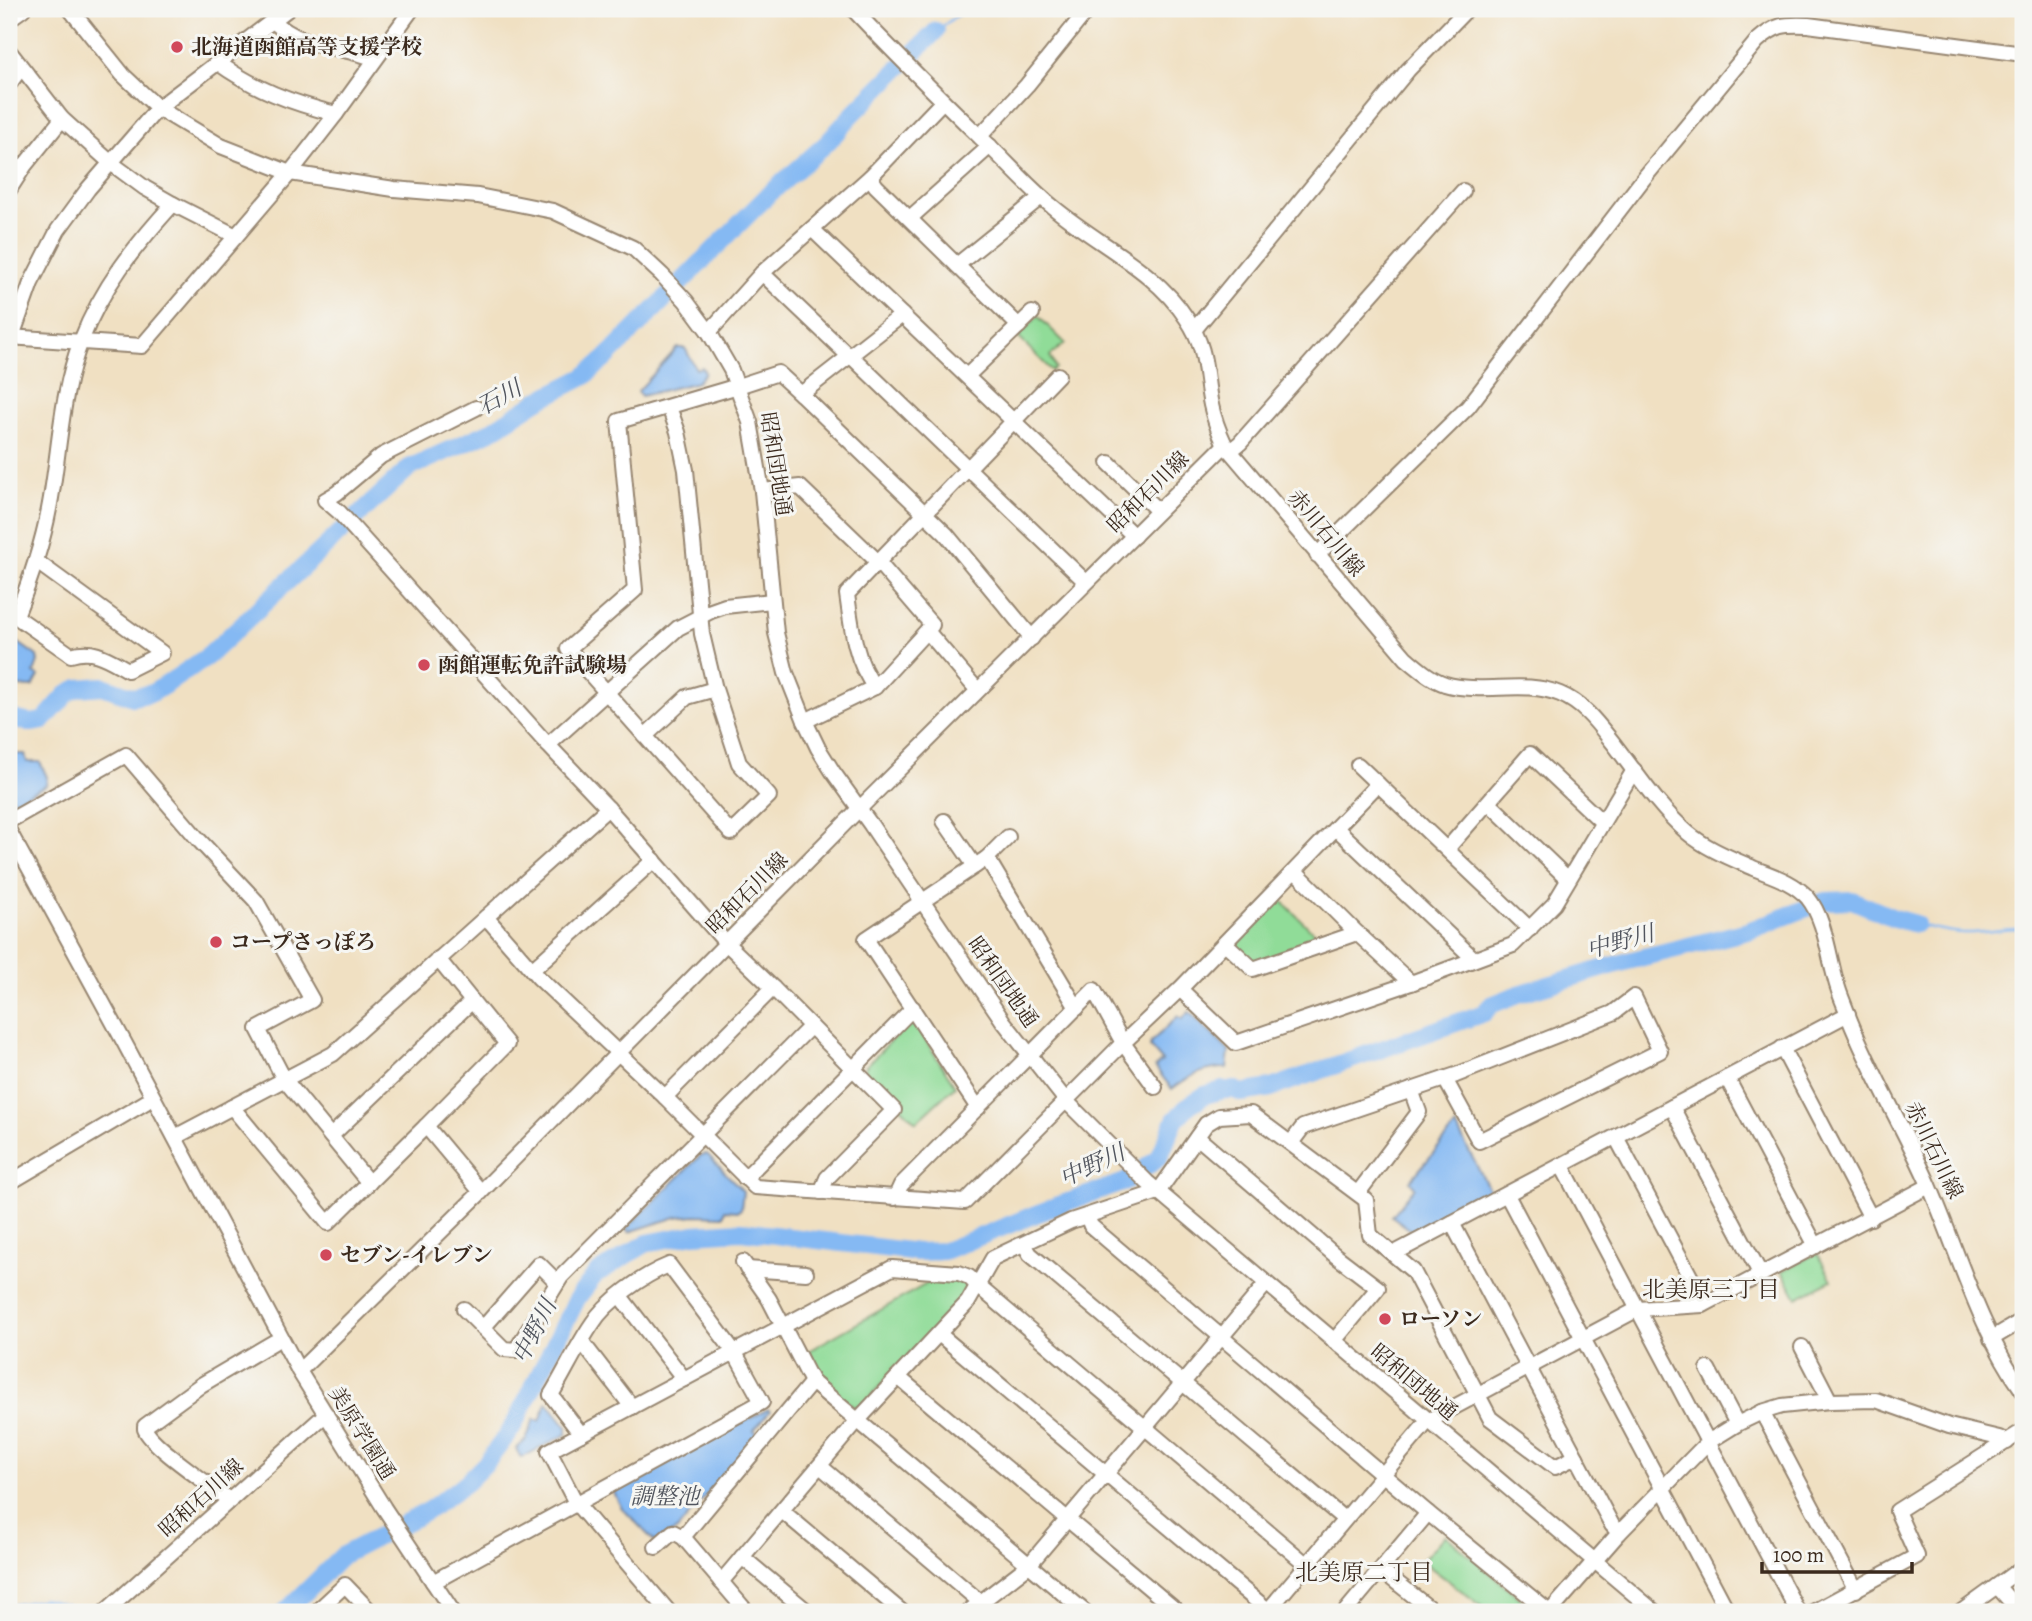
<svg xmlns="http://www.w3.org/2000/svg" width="2032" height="1621" font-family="Alegreya,'Noto Serif JP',serif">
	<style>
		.green { fill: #90dc98; stroke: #66835b; stroke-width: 2 }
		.water { fill: #85b9f3; stroke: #607288; stroke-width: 2 }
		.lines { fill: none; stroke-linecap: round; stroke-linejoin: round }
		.stream { stroke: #85b9f3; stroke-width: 2.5 }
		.river { stroke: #85b9f3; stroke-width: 18 }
		.minor-casing { stroke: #968570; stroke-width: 18 }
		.minor { stroke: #fff; stroke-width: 14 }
		.poi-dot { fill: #d1495b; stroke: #f6f6f2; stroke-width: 2.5 }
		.labels { text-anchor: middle; stroke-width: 6; stroke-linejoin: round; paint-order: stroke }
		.poi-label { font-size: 21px; font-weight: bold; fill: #3b2a1e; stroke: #f6f6f2; text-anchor: start }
		.street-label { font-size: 21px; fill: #3b2a1e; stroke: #f6f6f2 }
		.water-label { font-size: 23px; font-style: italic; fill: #51555e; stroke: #f6f6f2 }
		.neighbourhood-label { font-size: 23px; fill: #3b2a1e; stroke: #f6f6f2 }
	</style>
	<rect width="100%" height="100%" fill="#f6f6f2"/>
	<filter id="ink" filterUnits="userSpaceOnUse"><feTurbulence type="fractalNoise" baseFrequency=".0143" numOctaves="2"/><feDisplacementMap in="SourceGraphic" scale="14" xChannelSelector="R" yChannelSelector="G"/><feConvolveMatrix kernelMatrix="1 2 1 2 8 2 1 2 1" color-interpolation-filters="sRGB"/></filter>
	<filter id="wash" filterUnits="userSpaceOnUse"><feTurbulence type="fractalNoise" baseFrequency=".00686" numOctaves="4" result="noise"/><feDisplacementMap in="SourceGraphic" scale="28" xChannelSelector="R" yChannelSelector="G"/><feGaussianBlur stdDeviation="1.57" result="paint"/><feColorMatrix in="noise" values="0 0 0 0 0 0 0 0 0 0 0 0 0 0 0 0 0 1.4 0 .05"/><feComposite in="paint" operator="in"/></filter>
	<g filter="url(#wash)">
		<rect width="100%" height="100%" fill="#f0e0c2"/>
		<!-- green -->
		<g class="green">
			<polygon points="1038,316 1065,343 1050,356 1056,368 1052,371 1018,337"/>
			<polygon points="1277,896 1321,940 1258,962 1251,961 1236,947 1236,941"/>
			<polygon points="908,1024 916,1025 955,1086 916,1122 865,1072 865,1067"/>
			<polygon points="1817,1253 1832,1280 1797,1298 1782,1271"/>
			<polygon points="937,1278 965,1283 968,1293 862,1406 853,1407 819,1380 805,1353"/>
			<polygon points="1445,1535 1522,1600 1513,1612 1490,1612 1422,1561"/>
		</g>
		<!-- water -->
		<g class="water">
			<polygon points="677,348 685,348 696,369 702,367 705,372 697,382 641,396 638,391"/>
			<polygon points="9,636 37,656 38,662 34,673 39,676 33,687 9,686"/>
			<polygon points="9,754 25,754 27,762 40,762 47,777 46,785 14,801 9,793"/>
			<path d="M1189 1012 1229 1051 1227 1068C1205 1068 1189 1076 1172 1089L1155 1067 1162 1061 1150 1047 1151 1042 1178 1016 1182 1019Z"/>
			<polygon points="1456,1126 1492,1195 1416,1234 1392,1216 1415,1187 1410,1181"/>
			<polygon points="707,1154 743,1191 741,1209 738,1211 725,1210 723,1216 695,1215 676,1217 629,1232 626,1229 701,1155"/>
			<polygon points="547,1402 567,1427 567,1434 521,1458 516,1449 526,1440 534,1419 540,1421"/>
			<polygon points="768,1409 770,1411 754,1430 758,1434 677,1530 655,1542 621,1507 613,1491"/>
		</g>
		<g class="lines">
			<!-- stream -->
			<g class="stream">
				<polyline points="936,31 966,9"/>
				<path d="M1916 924C1934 929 1954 934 1972 933 1990 932 2006 928 2023 929"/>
			</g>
			<!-- river -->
			<g class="river">
				<polyline points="9,718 31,723 43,721 68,693 78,688 103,686 133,697 152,693 167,684 208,656 409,468 491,431 537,401 584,377 605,359 766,197 827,143 851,116 936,31"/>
				<polyline points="16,1612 43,1607 65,1612"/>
				<polyline points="285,1612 343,1555 426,1512 467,1482 486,1463 511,1430 521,1411 578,1297 596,1274 647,1243 694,1234 741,1231 917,1252 944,1251 1056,1206 1125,1182 1159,1158 1175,1120 1189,1105 1205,1095 1223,1090 1236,1090 1241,1093 1271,1088 1484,1013 1491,1005 1521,993 1628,961 1748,931 1825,901 1852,900 1894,918 1916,924"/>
			</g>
		</g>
	</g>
	<g filter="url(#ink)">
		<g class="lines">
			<defs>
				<g id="minor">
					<polyline points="70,9 123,75 158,108 221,146 290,173 394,189 478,196 553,211 633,248 662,275 686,301 709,332 731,370 750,422 762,491 776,633 786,673 805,721 818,748 833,772 871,825 1003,1021 1067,1102 1147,1182 1655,1612"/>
					<path d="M853 9C894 53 937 95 980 137 1005 160 1027 186 1053 207 1098 245 1155 269 1187 319 1208 350 1204 372 1211 405 1214 419 1219 432 1225 445L1406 658C1418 668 1430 679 1445 684 1483 695 1523 679 1560 694 1584 704 1598 724 1614 744 1637 774 1659 808 1688 833 1707 849 1731 858 1753 868 1773 876 1794 882 1808 898 1826 920 1829 961 1838 988 1841 998 1846 1008 1849 1018 1872 1076 1904 1128 1929 1185 1959 1254 1979 1329 2023 1391"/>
					<polyline points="9,19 23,9"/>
					<path d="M272 20C302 49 340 45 375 59"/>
					<polyline points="9,51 62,119 111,163 145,188 173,204 236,236"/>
					<path d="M217 62C254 89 292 103 336 114"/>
					<polyline points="9,84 21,68"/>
					<polyline points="980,136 1027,85 1088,9"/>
					<polyline points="870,177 876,186 1019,326"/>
					<polyline points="9,190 25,165 62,119"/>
					<polyline points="910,218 990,146"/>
					<polyline points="812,229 902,315"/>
					<polyline points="957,265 1041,197"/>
					<polyline points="762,273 849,356"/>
					<polyline points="1194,330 1408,70 1467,9"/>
					<polyline points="709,332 762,273 870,177 943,101"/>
					<polyline points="9,337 142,346 290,173 336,114 412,9"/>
					<polyline points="9,345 31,283 58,230 88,189 158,108 288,9"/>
					<polyline points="850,355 1086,582"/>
					<polyline points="967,376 1032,313"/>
					<polyline points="669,407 678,432 686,470 702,634 715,689 739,763 769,796 731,833 568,649 635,590 619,421 738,386 778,373 801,394"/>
					<polyline points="476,408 381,456 337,493 325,500 339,512 548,745 608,808 726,943 773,988 894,1110 827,1178 821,1192"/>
					<polyline points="1230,451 1240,443 1463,191"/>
					<polyline points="1109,463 1158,511"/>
					<polyline points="762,491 800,487 878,562 932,625 875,687"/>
					<path d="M1317 555 1468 407 1644 178 1757 41C1776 24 1784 24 1808 25L2023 54"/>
					<path d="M11 613 71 655C94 648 108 659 128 670L162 653 37 562"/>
					<path d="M16 616C30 581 42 546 49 509 60 453 60 395 81 341 102 287 134 247 173 204"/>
					<polyline points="927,631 973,685"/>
					<polyline points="1032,638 946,534 801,394 902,315 1134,536"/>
					<path d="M805 721 875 687C855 663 851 624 847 594L1058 375"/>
					<polyline points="645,736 687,697 715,689"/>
					<polyline points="548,745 678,628 711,611 725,606 772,601"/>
					<polyline points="1358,765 1530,929"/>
					<polyline points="1489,803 1568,879"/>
					<polyline points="9,821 126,755 198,839 256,901 312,1000 258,1029 284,1079 369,1183"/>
					<polyline points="944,821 975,866"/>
					<polyline points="1336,828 1474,959"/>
					<polyline points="9,831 124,1042 299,1371 384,1508 453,1612"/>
					<polyline points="1447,849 1530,754 1603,823"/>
					<polyline points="987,858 1077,1008"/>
					<polyline points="1295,871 1357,933 1411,983"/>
					<polyline points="486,917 539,978 665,1097 755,1187 965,1202 1123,1043 1094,990 901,1185 895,1198"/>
					<polyline points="1225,943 1253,969 1357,933"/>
					<polyline points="532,970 654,860"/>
					<polyline points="1180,989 1236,1043 1411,983 1513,945 1554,904 1634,770"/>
					<polyline points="1782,1048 1871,1218"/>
					<polyline points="1727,1078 1816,1246"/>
					<polyline points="1155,1087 1123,1043 1180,989 1378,784"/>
					<polyline points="665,1097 773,988"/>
					<polyline points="232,1107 328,1223 426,1126 481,1192"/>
					<polyline points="1672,1107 1761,1275"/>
					<polyline points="978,1108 866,939 987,858 1008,837"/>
					<polyline points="426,1126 507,1044 472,1001"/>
					<polyline points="331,1136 472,1001 438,959"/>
					<polyline points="175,1137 333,1054 608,808"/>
					<polyline points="1197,1137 1336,1256 1378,1288 1334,1341"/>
					<polyline points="1616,1137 1698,1291 1703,1305"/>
					<polyline points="1291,1143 1303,1127 1456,1075 1613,1013 1634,997 1660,1051 1479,1141 1445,1079"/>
					<polyline points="1562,1166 1798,1612"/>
					<polyline points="745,1178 913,1008"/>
					<polyline points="9,1183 146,1102"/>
					<polyline points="1358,1193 1419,1112 1411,1090"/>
					<polyline points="1507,1195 1728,1612"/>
					<polyline points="1087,1216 1091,1226 1428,1513 1549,1612"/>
					<polyline points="1452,1223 1612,1525 1619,1533"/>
					<polyline points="1024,1244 1030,1254 1344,1519"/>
					<polyline points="1393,1254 1848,1014"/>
					<polyline points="743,1262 769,1299 812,1382 1085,1612"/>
					<polyline points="747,1269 806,1273"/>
					<polyline points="620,1296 684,1379"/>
					<polyline points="464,1309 504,1349 516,1350 561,1277 811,1026"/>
					<polyline points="483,1328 539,1264 557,1282"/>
					<polyline points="939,1334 1270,1612"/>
					<polyline points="1991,1339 2023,1320"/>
					<polyline points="582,1342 632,1407"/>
					<polyline points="1802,1347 1830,1401"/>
					<polyline points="1708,1369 1737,1424"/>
					<polyline points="299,1371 481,1192 859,809 1225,445"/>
					<polyline points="898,1377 1178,1612"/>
					<polyline points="1762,1412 1856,1590"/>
					<polyline points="820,1466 992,1612"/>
					<path d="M230 1501C211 1485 152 1447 145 1429V1426L201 1385 274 1342"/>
					<polyline points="782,1511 902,1612"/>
					<polyline points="656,1547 673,1532 683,1537"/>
					<polyline points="742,1557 808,1612"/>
					<polyline points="1381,1570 1434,1612"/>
					<path d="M433 1582 762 1402 735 1353 669 1265C644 1275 606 1301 592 1324 577 1346 565 1372 551 1395L581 1434"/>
					<polyline points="721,1582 858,1420 968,1302 993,1258 1071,1221 1158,1192 1206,1124 1219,1116 1251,1114 1366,1200 1370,1235 1413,1271 1490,1418 1555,1467 1576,1457"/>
					<polyline points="1997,1586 2020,1612"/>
					<polyline points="105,1612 326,1414"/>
					<polyline points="316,1612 345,1585 371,1612"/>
					<polyline points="669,1612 576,1503 549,1451 892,1268 959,1273 969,1277 978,1286 1306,1564"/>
					<polyline points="747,1612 683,1537 812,1382"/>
					<polyline points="968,1612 1029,1565 1266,1284"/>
					<polyline points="1267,1612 1428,1421 1638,1309 1703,1305 1929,1186"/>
					<polyline points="1345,1612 1428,1513"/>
					<polyline points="1550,1612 1619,1533 1708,1442 1737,1424 1762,1412 1782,1406 1830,1401 1876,1400 1949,1426 1999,1438 2007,1442"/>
					<polyline points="1813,1612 1917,1556 1897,1511 2023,1431"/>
					<polyline points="1961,1612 2023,1567"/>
				</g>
			</defs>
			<!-- minor casing -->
			<use href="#minor" class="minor-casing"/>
			<!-- minor -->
			<use href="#minor" class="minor"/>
		</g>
	</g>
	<!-- markers -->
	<g class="poi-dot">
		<circle cx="177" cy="47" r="7"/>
		<circle cx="424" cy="665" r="7"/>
		<circle cx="216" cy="942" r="7"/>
		<circle cx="326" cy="1255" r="7"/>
		<circle cx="1385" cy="1319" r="7"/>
	</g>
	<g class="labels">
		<!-- poi labels -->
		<g class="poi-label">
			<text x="191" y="54">北海道函館高等支援学校</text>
			<text x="438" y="672">函館運転免許試験場</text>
			<text x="230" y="949">コープさっぽろ</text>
			<text x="340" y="1262">セブン-イレブン</text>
			<text x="1399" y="1326">ローソン</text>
		</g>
		<!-- street labels -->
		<g class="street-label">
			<text transform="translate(776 464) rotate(81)" y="7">昭和団地通</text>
			<text transform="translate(1148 492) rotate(-45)" y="7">昭和石川線</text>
			<text transform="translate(1326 533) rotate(50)" y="7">赤川石川線</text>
			<text transform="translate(747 893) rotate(-45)" y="7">昭和石川線</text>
			<text transform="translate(1003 982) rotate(55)" y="7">昭和団地通</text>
			<text transform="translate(1934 1150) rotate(64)" y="7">赤川石川線</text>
			<text transform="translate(1414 1382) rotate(40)" y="7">昭和団地通</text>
			<text transform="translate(362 1433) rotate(58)" y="7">美原学園通</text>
			<text transform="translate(201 1498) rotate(-42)" y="7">昭和石川線</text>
		</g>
		<!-- water labels -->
		<g class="water-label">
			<text transform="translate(499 397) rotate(-29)" y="8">石川</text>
			<text transform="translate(1620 941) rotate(-15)" y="8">中野川</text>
			<text transform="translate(1092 1165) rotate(-25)" y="8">中野川</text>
			<text transform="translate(534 1331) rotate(-63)" y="8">中野川</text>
			<text x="665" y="1504">調整池</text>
		</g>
		<!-- neighbourhood labels -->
		<g class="neighbourhood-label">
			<text x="1711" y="1297">北美原三丁目</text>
			<text x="1364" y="1580">北美原二丁目</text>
		</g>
	</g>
	<!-- margin -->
	<rect width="2032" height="1621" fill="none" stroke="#f6f6f2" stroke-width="35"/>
	<!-- scale -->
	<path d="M1762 1562v10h150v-10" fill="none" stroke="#3b2a1e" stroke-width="3.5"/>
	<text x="1773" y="1562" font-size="21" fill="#3b2a1e" stroke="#f6f6f2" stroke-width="5" paint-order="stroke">100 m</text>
</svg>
